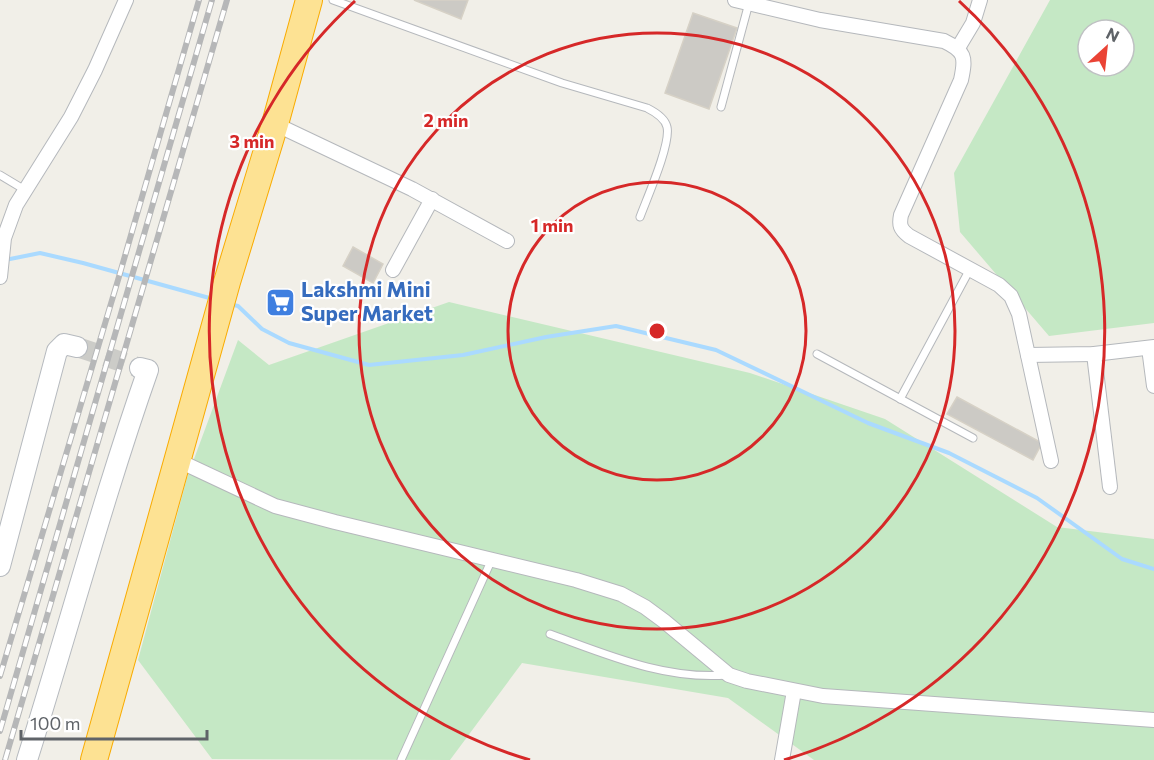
<svg xmlns="http://www.w3.org/2000/svg" width="1154" height="760" font-family="Commissioner,sans-serif">
	<style>
		.green { fill: #c5e8c5; fill-rule: evenodd }
		.lines { fill: none; stroke-linecap: round; stroke-linejoin: round }
		.stream { stroke: #aadaff; stroke-width: 4 }
		.building { fill: #cccac5; stroke: #d6d1c6; stroke-width: 1.5 }
		.secondary-tunnel { stroke: #ccccc8; stroke-width: 20; stroke-dasharray: 20 10; stroke-linecap: butt }
		.lane-casing { stroke: #b5b8bc; stroke-width: 9 }
		.street-casing { stroke: #b5b8bc; stroke-width: 16 }
		.secondary-casing { stroke: #b6babf; stroke-width: 22 }
		.highway-casing { stroke: #f9ab00; stroke-width: 28 }
		.lane { stroke: #fff; stroke-width: 7 }
		.street { stroke: #fff; stroke-width: 14 }
		.secondary { stroke: #fff; stroke-width: 20 }
		.highway { stroke: #fde293; stroke-width: 26 }
		.rail-casing { stroke: #b6b7b8; stroke-width: 6 }
		.rail { stroke: #fff; stroke-width: 4; stroke-dasharray: 11; stroke-linecap: butt }
		.ring { fill: none; stroke: #d62828; stroke-width: 3 }
		.labels { text-anchor: middle; stroke-width: 4.5; stroke-linejoin: round; paint-order: stroke }
		.shop-label { font-size: 21px; font-weight: bold; fill: #366cbe; stroke: #fff; text-anchor: start }
		.centre { fill: #d62828; stroke: #fff; stroke-width: 3 }
		.ring-label { font-size: 18px; text-anchor: middle; font-weight: bold; fill: #d62828; stroke: #fff; stroke-width: 4.5; stroke-linejoin: round; paint-order: stroke }
	</style>
	<rect width="100%" height="100%" fill="#f1efe8"/>
	<!-- green -->
	<g class="green">
		<path d="M1050 0H1154V323L1049 336 960 232 954 173ZM1088 30H1124V66H1088Z"/>
		<polygon points="449,302 750,373 885,419 1057,527 1154,539 1154,760 814,760 728,698 522,663 450,760 212,759 138,660 187,478 238,340 269,365"/>
	</g>
	<g class="lines">
		<!-- stream -->
		<g class="stream">
			<polyline points="5,260 40,253 83,263 213,299"/>
			<polyline points="229,304 238,306 262,329 289,343 369,365 463,355 546,337 616,326 716,350 868,423 949,453 1037,498 1122,559 1154,569"/>
		</g>
	</g>
	<!-- building -->
	<g class="building">
		<polygon points="414,0 468,0 461,19"/>
		<polygon points="693,13 737,28 709,109 665,93"/>
		<polygon points="353,247 383,264 373,283 343,266"/>
		<polygon points="957,397 1042,443 1033,460 947,414"/>
	</g>
	<g class="lines">
		<!-- secondary-tunnel -->
		<polyline class="secondary-tunnel" points="77,347 140,368"/>
		<defs>
			<g id="lane">
				<path d="M333 0 562 83 647 108C655 112 665 118 667 127 671 144 647 198 640 217"/>
				<polyline points="721,107 749,3"/>
				<polyline points="0,175 25,190"/>
				<polyline points="817,354 973,438"/>
				<polyline points="900,399 970,269"/>
				<path d="M550 634C608 655 665 680 727 675"/>
				<polyline points="401,760 492,559"/>
			</g>
			<g id="street">
				<path d="M735 0 820 20 944 41C965 51 966 57 961 80L901 215C899 225 900 229 909 236L999 285 1011 296 1019 314 1051 461"/>
				<polyline points="958,48 973,23 980,0"/>
				<polyline points="275,124 412,189 507,241"/>
				<polyline points="393,270 432,199"/>
				<polyline points="0,277 4,238 16,205 71,117 95,70 126,0"/>
				<polyline points="1149,348 1154,386"/>
				<polyline points="1094,354 1110,487"/>
				<polyline points="1028,355 1094,354 1154,347"/>
				<polyline points="177,460 275,506 335,522 576,580 621,594 645,607 664,621 729,675 747,681 823,696 1154,720"/>
				<polyline points="782,760 794,691"/>
			</g>
			<g id="secondary">
				<polyline points="0,566 57,351 64,344 77,347"/>
				<path d="M27 760C68 630 103 498 148 370L140 368"/>
			</g>
			<polyline id="highway" points="94,760 227,282 275,124 309,0"/>
		</defs>
		<!-- lane casing -->
		<use href="#lane" class="lane-casing"/>
		<!-- street casing -->
		<use href="#street" class="street-casing"/>
		<!-- secondary casing -->
		<use href="#secondary" class="secondary-casing"/>
		<!-- highway casing -->
		<use href="#highway" class="highway-casing"/>
		<!-- lane -->
		<use href="#lane" class="lane"/>
		<!-- street -->
		<use href="#street" class="street"/>
		<!-- secondary -->
		<use href="#secondary" class="secondary"/>
		<!-- highway -->
		<use href="#highway" class="highway"/>
		<defs>
			<g id="rail">
				<polyline points="0,676 118,280 199,0"/>
				<polyline points="0,731 212,0"/>
				<polyline points="5,760 227,0"/>
			</g>
		</defs>
		<!-- rail casing -->
		<use href="#rail" class="rail-casing"/>
		<!-- rail -->
		<use href="#rail" class="rail"/>
	</g>
	<!-- distance rings -->
	<g class="ring">
		<circle cx="657" cy="331" r="149"/>
		<circle cx="657" cy="331" r="298"/>
		<path d="M530 760A447 447 0 0 1 355 1M959 1A447 447 0 0 1 784 760"/>
	</g>
	<!-- icons -->
	<defs>
		<symbol id="supermarket-square" viewBox="-11 -11 22 22"><rect x="-9" y="-9" width="18" height="18" rx="4" fill="#3f7fe0" stroke="#fff"/><path d="M-6-5.5h2.5l.6 2H6L4.5 2H-2.5L-4.4-4H-6ZM-1.5 3.2a1.3 1.3 0 1 0 .1 0ZM3 3.2a1.3 1.3 0 1 0 .1 0Z" fill="#fff"/></symbol>
	</defs>
	<g fill-rule="evenodd">
		<use href="#supermarket-square" x="264" y="286" width="33" height="33"/>
	</g>
	<g class="labels">
		<!-- shop labels -->
		<g class="shop-label">
			<text x="301" y="297">Lakshmi Mini<tspan x="301" dy="24">Super Market</tspan></text>
		</g>
	</g>
	<circle cx="657" cy="331" r="9" class="centre"/>
	<g class="ring-label">
		<text x="446" y="127">2 min</text>
		<text x="252" y="148">3 min</text>
		<text x="552" y="232">1 min</text>
	</g>
	<!-- north arrow -->
	<g transform="translate(1106 48) rotate(27)"><circle r="28" fill="#ffffff" stroke="#bfc1c3" stroke-width="1.5"/>
	<path d="M0-4.5L10 22L0 15L-10 22Z" fill="#ea4335"/>
	<text y="-9" font-size="16" font-weight="bold" text-anchor="middle" fill="#5f6368">N</text>
	</g>
	<!-- scale -->
	<path d="M21 730v9h186v-9" fill="none" stroke="#5f6368" stroke-width="3"/>
	<text x="30" y="730" font-size="18" fill="#5f6368" stroke="#ffffff" stroke-width="4.5" paint-order="stroke">100 m</text>
</svg>
